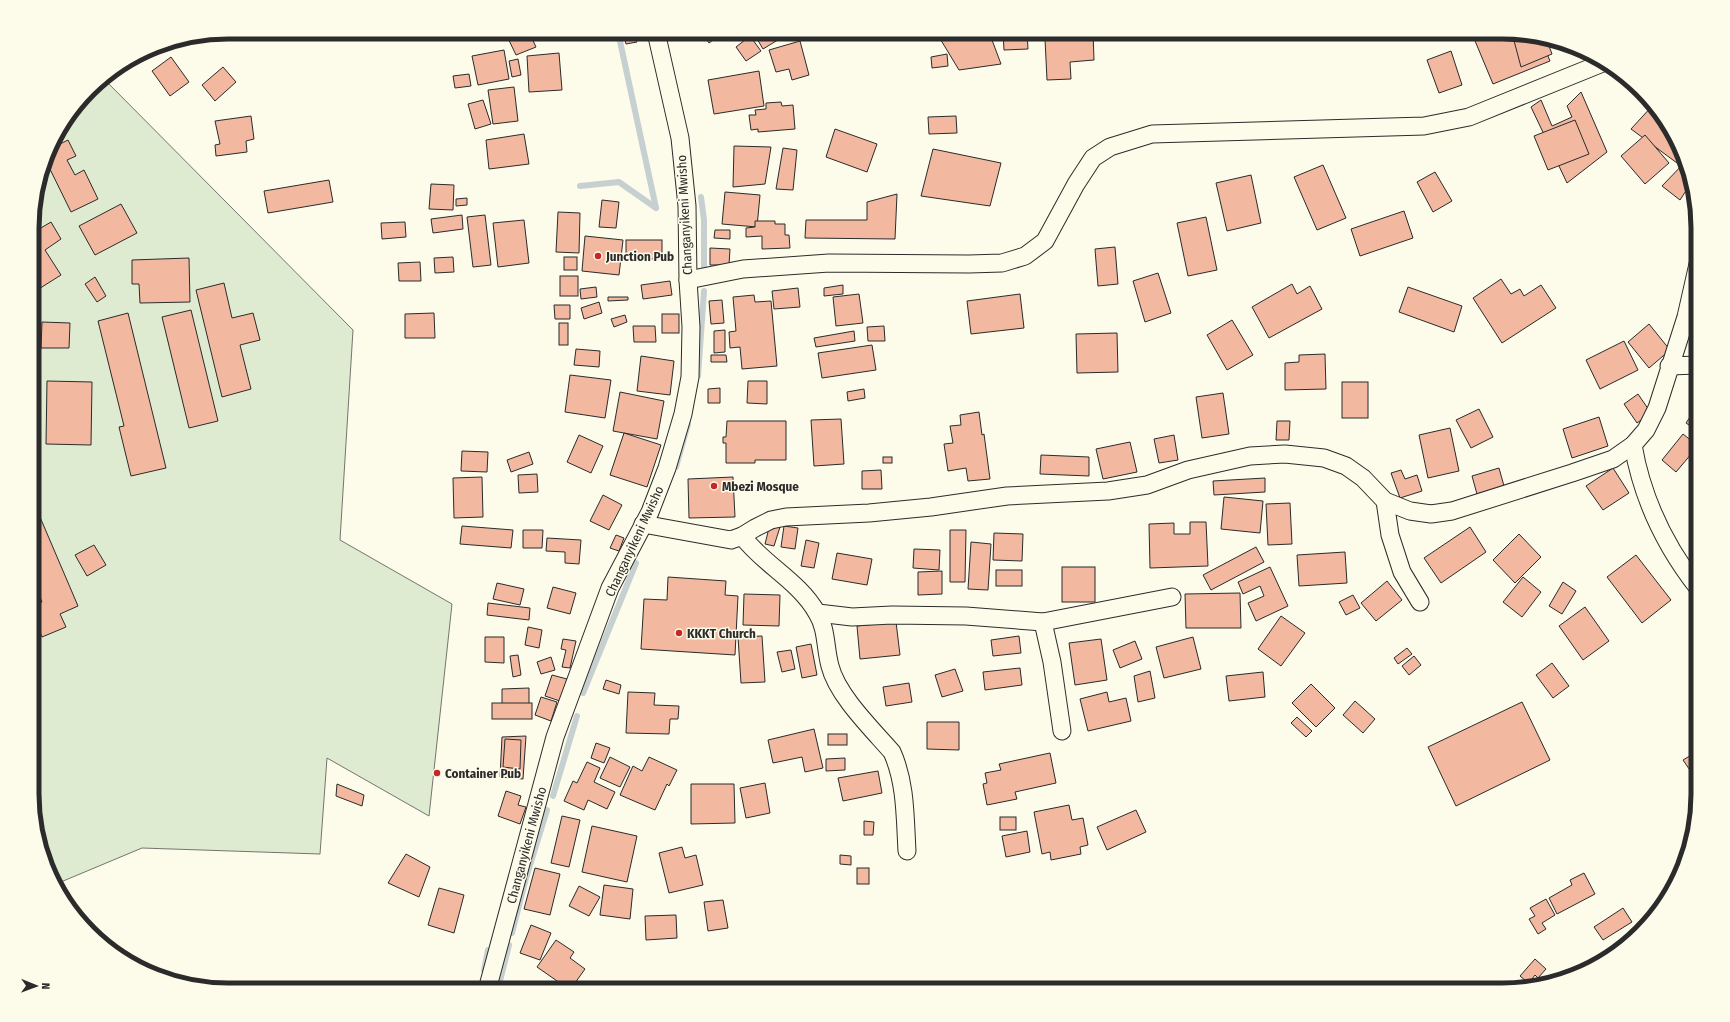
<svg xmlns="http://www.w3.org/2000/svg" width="1730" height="1022" font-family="'Fira Sans Condensed',sans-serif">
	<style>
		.green { fill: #deebd1; stroke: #74746e }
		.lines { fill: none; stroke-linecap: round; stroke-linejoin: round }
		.stream { stroke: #c7d0d0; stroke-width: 6 }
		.building { fill: #f2b8a0; stroke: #2b2b2b }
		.street-casing { stroke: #2b2b2b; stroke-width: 19 }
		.street { stroke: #fdfbea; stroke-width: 17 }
		.poi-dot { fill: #c62828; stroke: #fdfbea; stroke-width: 1.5 }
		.labels { text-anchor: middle; stroke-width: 3; stroke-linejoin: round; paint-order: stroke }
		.street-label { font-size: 13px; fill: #2b2b2b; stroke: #fdfbea }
		.poi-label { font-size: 13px; font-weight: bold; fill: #2b2b2b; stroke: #fdfbea; text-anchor: start }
		.rim { fill: none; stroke: #2b2b2b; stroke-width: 5 }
	</style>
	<rect width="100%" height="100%" fill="#fdfbea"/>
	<!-- green -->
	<polygon class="green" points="103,78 353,330 340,540 452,604 429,816 327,758 320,854 142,848 56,884 42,857 34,820 34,202 52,141 99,81"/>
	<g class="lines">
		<!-- stream -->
		<g class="stream">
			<polyline points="618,32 656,208"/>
			<polyline points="580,186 619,182 656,208"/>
			<polyline points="701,197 704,220 704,267"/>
			<polyline points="698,376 704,291"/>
			<polyline points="676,467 688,424"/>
			<polyline points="583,693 636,563"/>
			<polyline points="553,796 577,716"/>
			<polyline points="512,933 526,878 547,810"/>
			<polyline points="484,970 488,950"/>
			<polyline points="498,989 509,945"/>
		</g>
	</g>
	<!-- building -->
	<g class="building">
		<polygon points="476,32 489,32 478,37"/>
		<polygon points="505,32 529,32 536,47 516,55"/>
		<polygon points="557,32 576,32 559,39"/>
		<polygon points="701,32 724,32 709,43"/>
		<polygon points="753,32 778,32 781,38 763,49"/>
		<polygon points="936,32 989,32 1001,64 959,70"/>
		<polygon points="1003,32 1027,32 1028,49 1004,50"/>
		<polygon points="1065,32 1093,32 1094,60 1070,62 1071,79 1047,80 1045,39 1066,38"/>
		<polygon points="1482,32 1502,32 1540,37 1550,61 1493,84 1473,36"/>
		<polygon points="1512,33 1546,38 1552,54 1521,67"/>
		<polygon points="635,35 637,42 626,44 624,37"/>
		<polygon points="750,36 761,51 746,61 736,47"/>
		<polygon points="800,41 809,75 792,80 789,69 776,72 769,50"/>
		<polygon points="504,50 509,79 478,85 472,56"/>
		<polygon points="1451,51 1462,85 1439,93 1427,60"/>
		<polygon points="559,53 562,90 529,92 527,56"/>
		<polygon points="947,54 948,66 932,68 931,57"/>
		<polygon points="171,57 189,82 170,96 152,71"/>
		<polygon points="518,59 521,75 512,77 509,61"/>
		<polygon points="223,67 236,82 215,101 202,85"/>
		<polygon points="759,71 764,106 714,114 708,80"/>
		<polygon points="469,74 471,86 455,88 453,76"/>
		<polygon points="514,87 518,121 493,124 488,90"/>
		<polygon points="1581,92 1607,152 1567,183 1531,107 1541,100 1552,126 1572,117 1567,106"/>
		<polygon points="483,100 491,124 475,129 468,104"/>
		<polygon points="781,102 782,106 793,105 795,129 758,132 758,129 751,130 749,115 756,115 755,110 766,109 766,103"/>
		<polygon points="1653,105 1672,130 1683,154 1677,163 1631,129"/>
		<polygon points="251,116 254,139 246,141 247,152 216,156 215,145 220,144 215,121"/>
		<polygon points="956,116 957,133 929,134 928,117"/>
		<polygon points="1575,120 1589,154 1548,170 1534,136"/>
		<polygon points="835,129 877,144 867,172 826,157"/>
		<polygon points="524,134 529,164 489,169 486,140"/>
		<polygon points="1645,135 1669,163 1645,184 1621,156"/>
		<polygon points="68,140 76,156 67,160 75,175 84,170 98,199 71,212 46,161 50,149"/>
		<polygon points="734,146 771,147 765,184 733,187"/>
		<polygon points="783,148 797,150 793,190 776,189"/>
		<polygon points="933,149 1001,163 990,206 921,196"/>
		<polygon points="1686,161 1691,183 1680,200 1662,186"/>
		<polygon points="1323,165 1346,218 1317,230 1294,177"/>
		<polygon points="1435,172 1452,201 1433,212 1417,182"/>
		<polygon points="1251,175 1261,223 1227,231 1216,183"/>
		<polygon points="329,180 333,202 268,213 264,191"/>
		<polygon points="431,184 454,185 453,210 429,209"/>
		<polygon points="725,192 760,195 757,227 722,224"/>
		<polygon points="897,194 895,239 805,238 806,220 867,220 867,202"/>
		<polygon points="467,198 467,205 456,206 456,199"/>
		<polygon points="602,200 619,202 616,228 599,227"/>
		<polygon points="121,204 137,233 95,255 79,226"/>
		<polygon points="1404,211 1413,238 1360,256 1351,229"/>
		<polygon points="558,212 580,213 579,253 556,252"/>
		<polygon points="462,215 463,229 433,233 431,219"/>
		<polygon points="485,215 491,265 473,267 467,217"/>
		<polygon points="1206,217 1217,270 1188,276 1177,223"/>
		<polygon points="524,220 529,263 498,267 493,223"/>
		<polygon points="755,221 775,221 775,224 785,224 785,235 789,235 790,248 762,249 762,236 746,237 746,228 755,227"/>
		<polygon points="51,222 61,239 45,250 61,275 34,292 34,232"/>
		<polygon points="405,222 406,237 382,239 381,223"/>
		<polygon points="715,230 730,230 730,239 714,238"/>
		<polygon points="585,236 623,240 619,275 582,271"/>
		<rect x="626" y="240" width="36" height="19"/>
		<polygon points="1115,247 1118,284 1098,286 1095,249"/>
		<polygon points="710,248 730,249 729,265 710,265"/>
		<polygon points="453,257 454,272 435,273 434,258"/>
		<rect x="564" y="257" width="13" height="13"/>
		<polygon points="189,258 190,302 140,303 139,284 132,284 132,260"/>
		<polygon points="420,262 421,281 399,281 398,263"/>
		<polygon points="1158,273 1171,313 1145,322 1133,281"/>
		<rect x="560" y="276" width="18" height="20"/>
		<polygon points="95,277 106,296 97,302 85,284"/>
		<polygon points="1501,279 1511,294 1520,289 1524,296 1541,285 1556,308 1502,343 1473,298"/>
		<polygon points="670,281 672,295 643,299 641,285"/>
		<polygon points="224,283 232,318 253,313 260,340 240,345 251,389 222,397 196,290"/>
		<polygon points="1292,284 1297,294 1310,286 1322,309 1269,338 1252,307"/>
		<polygon points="843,285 843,294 824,296 824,288"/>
		<polygon points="596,287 597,297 581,299 580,289"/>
		<polygon points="1408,287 1462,306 1454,332 1399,312"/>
		<polygon points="798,288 800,307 774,309 772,291"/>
		<polygon points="859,294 863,323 836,326 833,297"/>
		<polygon points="1020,294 1024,328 971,334 967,301"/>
		<polygon points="754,295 755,302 771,301 777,366 742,369 740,347 730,348 729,332 736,331 733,297"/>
		<polygon points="608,297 628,297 628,300 608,301"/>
		<polygon points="722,300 724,323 711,324 709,301"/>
		<polygon points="599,302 602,313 584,319 581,308"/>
		<polygon points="554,305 570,305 570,319 555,319"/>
		<polygon points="191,310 218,421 189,428 162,317"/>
		<polygon points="128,313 166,468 131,476 119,427 124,426 98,321"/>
		<polygon points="434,313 435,338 405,338 405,314"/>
		<rect x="662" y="314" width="17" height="19"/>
		<polygon points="625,315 627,322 614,327 611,319"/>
		<polygon points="1232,320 1253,355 1227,370 1207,335"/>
		<polygon points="42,322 70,323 69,348 41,348"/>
		<rect x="559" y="323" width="9" height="22"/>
		<polygon points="1649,324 1670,350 1649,368 1628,342"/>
		<polygon points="633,326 655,326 656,342 634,342"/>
		<polygon points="884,326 885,341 868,341 867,327"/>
		<polygon points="725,330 725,352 714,353 714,331"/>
		<polygon points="854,331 855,341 816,347 814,338"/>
		<polygon points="1117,333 1118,372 1077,373 1076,334"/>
		<polygon points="1624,341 1638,370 1600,389 1586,360"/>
		<polygon points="872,345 876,370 822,378 818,353"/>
		<polygon points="576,349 600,351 599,367 574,365"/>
		<polygon points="1325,354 1326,389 1285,390 1285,363 1299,362 1299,355"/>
		<polygon points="711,355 726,355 727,362 711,362"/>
		<polygon points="641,356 674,361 670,395 637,391"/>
		<polygon points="570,375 611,380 605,418 565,412"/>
		<polygon points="47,381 92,382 91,445 46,444"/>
		<polygon points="748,381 767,381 767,404 747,403"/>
		<rect x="1342" y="382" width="26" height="36"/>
		<polygon points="720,388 720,403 708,403 708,389"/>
		<polygon points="864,389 865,398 848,401 847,392"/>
		<polygon points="620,392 664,401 657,439 613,431"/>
		<polygon points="1223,393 1229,434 1202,438 1196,397"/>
		<polygon points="1638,394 1651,413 1637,423 1624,404"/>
		<polygon points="1698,405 1698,431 1686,423"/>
		<polygon points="1479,409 1493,437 1471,448 1456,420"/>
		<polygon points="979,412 982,435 984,434 990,479 968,481 966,468 948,471 944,444 953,443 950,426 961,425 960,415"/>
		<polygon points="1599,417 1608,446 1572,458 1563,429"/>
		<polygon points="841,419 844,464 814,466 811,420"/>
		<polygon points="727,421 786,421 786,460 755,460 755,463 726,463 726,443 723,443 723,437 726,437"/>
		<polygon points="1277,421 1290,421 1289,440 1276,440"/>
		<polygon points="1450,428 1459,471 1428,478 1419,435"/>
		<polygon points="624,433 661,445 647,487 610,475"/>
		<polygon points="1683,434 1698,446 1676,472 1662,460"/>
		<polygon points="579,435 603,446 591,473 567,462"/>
		<polygon points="1174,435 1178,460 1159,463 1154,439"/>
		<polygon points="1130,442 1137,472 1103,479 1096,449"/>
		<polygon points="462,451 488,452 487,472 461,471"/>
		<polygon points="529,452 533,464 511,472 507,460"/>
		<polygon points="1041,455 1089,457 1089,476 1040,474"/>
		<rect x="883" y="457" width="9" height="6"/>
		<polygon points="1499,468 1504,486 1477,494 1472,476"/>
		<polygon points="1613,468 1629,493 1603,510 1586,486"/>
		<polygon points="881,470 882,489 862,489 862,471"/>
		<polygon points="1401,470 1405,479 1417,475 1422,491 1400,498 1391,473"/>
		<polygon points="537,474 538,492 519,493 518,475"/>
		<polygon points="482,477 483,517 454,518 453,478"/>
		<polygon points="733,477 735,517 689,518 688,479"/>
		<polygon points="1265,478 1265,492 1214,495 1213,481"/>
		<polygon points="603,495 622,505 609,530 590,521"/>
		<polygon points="1224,497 1263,501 1260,533 1221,529"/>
		<polygon points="34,503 78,606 60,614 66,627 42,637 34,618 34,606 42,602 34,582"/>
		<polygon points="1290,503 1292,544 1268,545 1266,504"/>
		<polygon points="1190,522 1206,522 1208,566 1150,568 1149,524 1174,523 1174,534 1190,534"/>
		<polygon points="770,524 780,527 774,546 765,544"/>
		<polygon points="462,526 513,530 511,548 460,544"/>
		<polygon points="784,526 798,528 795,549 781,547"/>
		<polygon points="1470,527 1486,552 1441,583 1424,558"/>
		<polygon points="523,530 543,530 542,548 523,548"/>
		<polygon points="950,530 966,530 965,582 950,582"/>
		<polygon points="994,533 1023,534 1022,561 993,560"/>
		<polygon points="1519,534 1541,557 1515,583 1493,560"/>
		<polygon points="616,535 624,538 619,551 610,548"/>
		<polygon points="547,538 581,540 579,564 565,563 565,552 546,551"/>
		<polygon points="806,540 819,543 814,568 801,566"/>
		<polygon points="971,542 991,544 988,590 968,589"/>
		<polygon points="94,545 106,565 87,576 75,555"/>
		<polygon points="1256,547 1264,562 1211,590 1203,575"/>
		<polygon points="914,549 940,550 939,570 913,568"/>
		<polygon points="1345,552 1347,583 1299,586 1297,555"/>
		<polygon points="837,553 872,559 867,585 832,579"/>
		<polygon points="1636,555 1671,600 1642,623 1607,577"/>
		<rect x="1062" y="567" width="33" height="35"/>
		<polygon points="1270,567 1288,606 1256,621 1248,603 1264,596 1260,586 1243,594 1238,582"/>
		<rect x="996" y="570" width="26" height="16"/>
		<polygon points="942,571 942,594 918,595 918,572"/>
		<polygon points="668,577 726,581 725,595 738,596 735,655 641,649 644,599 667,600"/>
		<polygon points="1523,577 1541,592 1522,617 1503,602"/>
		<polygon points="1387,581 1402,600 1376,621 1361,603"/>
		<polygon points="1563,582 1576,591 1562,614 1549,606"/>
		<polygon points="497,583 524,589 520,605 493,599"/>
		<polygon points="553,587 576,593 570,614 547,608"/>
		<polygon points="1240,593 1241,628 1186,628 1185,594"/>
		<polygon points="744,594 780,595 779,626 743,625"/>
		<polygon points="1353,595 1360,608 1346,615 1339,602"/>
		<polygon points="488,603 530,608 529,620 487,615"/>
		<polygon points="1585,607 1609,641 1583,660 1559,626"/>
		<polygon points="1281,616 1305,633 1281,666 1258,649"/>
		<polygon points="896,622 900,655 860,659 857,626"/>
		<polygon points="528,627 542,630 539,648 525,645"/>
		<polygon points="762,636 765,682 741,683 738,637"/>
		<polygon points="1019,636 1021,653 993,656 991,640"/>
		<polygon points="485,637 504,637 504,663 485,662"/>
		<polygon points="1193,637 1201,669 1164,678 1156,647"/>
		<polygon points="563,639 576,641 570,668 562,667 566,650 561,649"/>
		<polygon points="1101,639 1107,680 1075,685 1069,643"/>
		<polygon points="1135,641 1142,659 1120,668 1113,650"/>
		<polygon points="811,644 817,675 802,678 796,647"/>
		<polygon points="1407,648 1412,654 1398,664 1394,658"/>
		<polygon points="791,650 795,669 782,672 777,652"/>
		<polygon points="518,655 521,675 513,677 510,656"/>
		<polygon points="1414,656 1421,665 1409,675 1402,666"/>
		<polygon points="551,657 555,670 541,674 537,662"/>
		<polygon points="1552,663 1569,686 1553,698 1536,675"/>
		<polygon points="1020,668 1022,685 985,690 983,672"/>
		<polygon points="955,669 963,691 942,697 935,675"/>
		<polygon points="1150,671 1155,698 1138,702 1134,676"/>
		<polygon points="1263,672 1265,697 1229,701 1226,676"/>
		<polygon points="552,675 567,679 560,701 545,696"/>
		<polygon points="606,680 621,685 619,694 603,689"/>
		<polygon points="909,683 912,702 886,706 883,687"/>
		<polygon points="1311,684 1335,708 1316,727 1292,703"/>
		<polygon points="529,688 529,714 502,715 502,689"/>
		<polygon points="628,692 655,693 654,705 679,706 678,719 670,719 669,734 626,733"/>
		<polygon points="1107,692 1109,702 1126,698 1131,721 1088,731 1080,699"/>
		<polygon points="541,697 557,702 551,721 535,715"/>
		<polygon points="1355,701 1375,719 1363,733 1343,715"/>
		<polygon points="1522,702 1550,760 1456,806 1428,747"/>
		<rect x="492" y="703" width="40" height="16"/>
		<polygon points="1297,717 1312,731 1306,737 1291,723"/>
		<polygon points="927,722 959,722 959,750 927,749"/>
		<polygon points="814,729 823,768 805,772 802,757 773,763 768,740"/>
		<rect x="828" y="734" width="19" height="11"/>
		<polygon points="526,736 523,779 500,777 502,737"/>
		<polygon points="505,739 521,740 520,769 503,767"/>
		<polygon points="596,743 610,748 604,763 591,758"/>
		<polygon points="1698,751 1698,782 1683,760"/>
		<polygon points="1050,753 1056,783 1015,792 1017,799 987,805 983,784 987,783 985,773 1001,770 999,764"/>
		<polygon points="610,757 630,767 620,787 600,778"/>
		<polygon points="649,757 677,770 669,786 667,784 655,810 620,795 633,766 642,771"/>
		<polygon points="845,758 845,770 826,771 826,759"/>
		<polygon points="587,762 600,768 594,782 615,792 607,809 588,800 584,810 564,801 573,781 577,783"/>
		<polygon points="878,771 882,793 843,801 838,778"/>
		<polygon points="765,783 770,813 746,818 740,788"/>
		<polygon points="337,784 364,795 362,806 336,796"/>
		<polygon points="691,784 734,784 735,823 691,824"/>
		<polygon points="506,791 521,796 518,805 526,807 520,824 498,816"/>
		<polygon points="1069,805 1072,820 1083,818 1088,845 1080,847 1081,854 1051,860 1050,852 1042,854 1034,812"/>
		<polygon points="1136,810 1146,832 1107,850 1097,827"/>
		<polygon points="562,816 580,820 569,867 551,863"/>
		<rect x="1000" y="817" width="16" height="13"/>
		<polygon points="864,821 874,822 873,835 864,835"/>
		<polygon points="592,826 637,836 627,882 582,872"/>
		<polygon points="1027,831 1030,852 1006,857 1002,836"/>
		<polygon points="682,847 685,858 696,855 703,885 669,893 659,853"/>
		<polygon points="406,854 430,867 419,897 388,883"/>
		<polygon points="840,855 851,856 851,865 840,864"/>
		<polygon points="535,868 560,874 550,915 524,909"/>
		<rect x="857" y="868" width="12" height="16"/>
		<polygon points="1584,873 1595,894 1557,914 1549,898 1572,885 1570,880"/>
		<polygon points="604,885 633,889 630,919 600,915"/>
		<polygon points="579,886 600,897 589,916 569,906"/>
		<polygon points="439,888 464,895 454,933 428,925"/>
		<polygon points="1546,899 1555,915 1542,923 1546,929 1538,934 1529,919 1535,916 1530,908"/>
		<polygon points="723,900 728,928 708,931 704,902"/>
		<polygon points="1623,908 1632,922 1603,940 1594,927"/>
		<polygon points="676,915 677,938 646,940 645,916"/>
		<polygon points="531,925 551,933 540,960 520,953"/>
		<polygon points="556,940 574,952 570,958 585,969 570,990 537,967"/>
		<polygon points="1535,959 1546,969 1538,978 1535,975 1532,979 1536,982 1532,986 1520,976"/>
		<polygon points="581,982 589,990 574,990"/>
		<polygon points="1230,985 1231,990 1214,990"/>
	</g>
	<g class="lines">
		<defs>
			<g id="street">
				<polyline points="688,280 743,269 829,263 969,264 1002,263 1025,256 1045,241 1076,184 1093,158 1110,147 1152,134 1424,126 1469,117 1605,62"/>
				<polyline points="1669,366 1698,365"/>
				<path d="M1633 445C1642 497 1665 546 1698 588"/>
				<polyline points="1385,501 1390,535 1402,572 1420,602"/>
				<polyline points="643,524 731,540 742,536 755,528 771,520 786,517 869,513 931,507 1007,496 1108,491 1147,485 1188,470 1250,456 1285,454 1324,458 1346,466 1363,478 1385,501 1410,511 1431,514 1452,511 1572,473 1613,459 1633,445 1646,430 1657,408 1686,317 1698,264"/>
				<path d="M742 536C764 565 799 581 817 613 827 629 825 648 830 666 837 695 872 729 892 752 906 783 905 818 907 851"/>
				<polyline points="818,613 852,617 892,615 966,616 1043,622 1172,597"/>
				<polyline points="1043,622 1052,662 1062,731"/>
				<polyline points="487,990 555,737 610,588 650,512 667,468 683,414 690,377 691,327 688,280 687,206 680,138 656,32"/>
			</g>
		</defs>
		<!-- street casing -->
		<use href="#street" class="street-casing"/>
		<!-- street -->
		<use href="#street" class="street"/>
	</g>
	<!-- markers -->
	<g class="poi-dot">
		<circle cx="598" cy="256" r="4"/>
		<circle cx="714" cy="486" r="4"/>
		<circle cx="679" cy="633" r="4"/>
		<circle cx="437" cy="773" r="4"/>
	</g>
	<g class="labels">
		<!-- street labels -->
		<g class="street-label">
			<text transform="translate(684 215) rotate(-93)" y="5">Changanyikeni Mwisho</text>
			<text transform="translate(634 541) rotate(-65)" y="5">Changanyikeni Mwisho</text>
			<text transform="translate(526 845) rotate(-75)" y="5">Changanyikeni Mwisho</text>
		</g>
		<!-- poi labels -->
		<g class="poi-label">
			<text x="606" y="261">Junction Pub</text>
			<text x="722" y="491">Mbezi Mosque</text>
			<text x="687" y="638">KKKT Church</text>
			<text x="445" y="778">Container Pub</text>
		</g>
	</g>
	<!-- crop -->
	<path d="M0 0H1730V1022H0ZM228 39H1502A189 189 0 0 1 1691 228V794A189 189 0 0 1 1502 983H228A189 189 0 0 1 39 794V228A189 189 0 0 1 228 39Z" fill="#fdfbea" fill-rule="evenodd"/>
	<path class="rim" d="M228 39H1502A189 189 0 0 1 1691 228V794A189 189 0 0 1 1502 983H228A189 189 0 0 1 39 794V228A189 189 0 0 1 228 39Z"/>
	<!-- north arrow -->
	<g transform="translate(36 986) rotate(91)" stroke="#fdfbea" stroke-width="3" paint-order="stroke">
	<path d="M0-3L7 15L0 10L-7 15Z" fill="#2b2b2b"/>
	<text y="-6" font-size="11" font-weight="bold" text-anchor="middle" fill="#2b2b2b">N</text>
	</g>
</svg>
